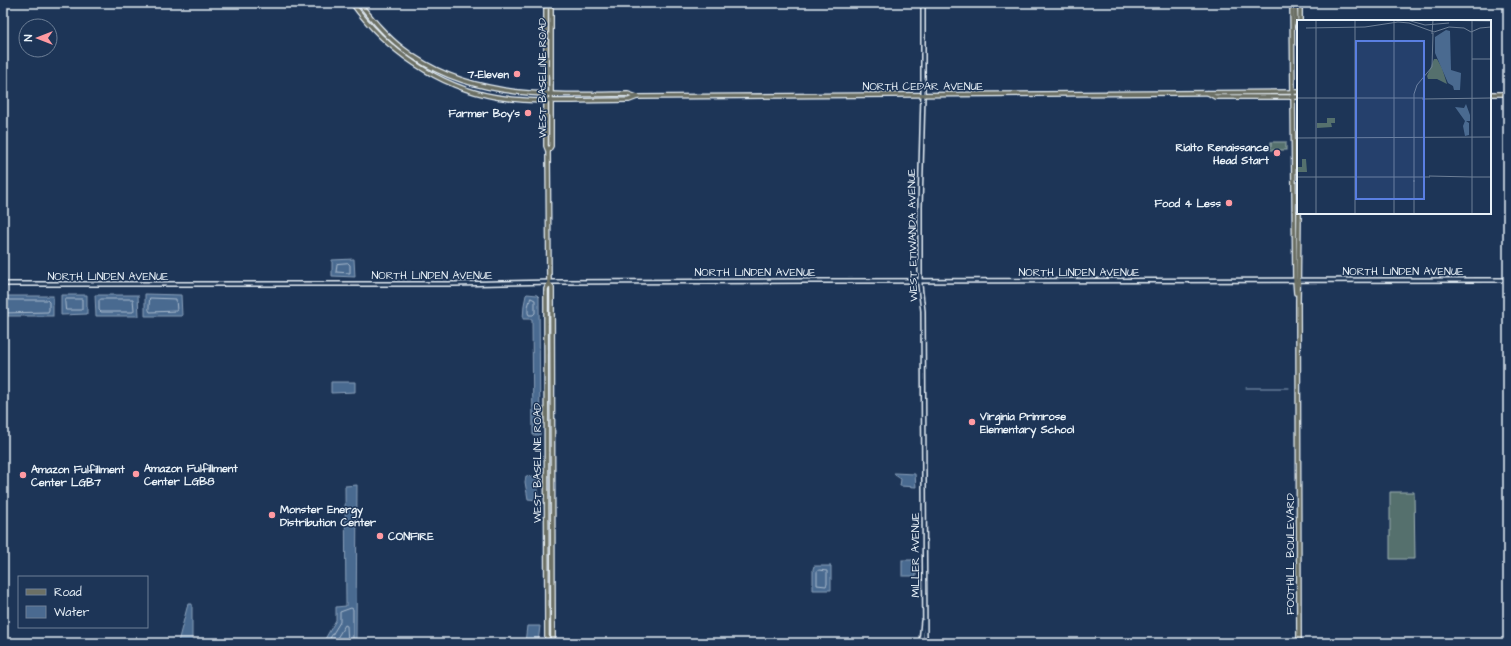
<svg xmlns="http://www.w3.org/2000/svg" width="1511" height="646" font-family="'Architects Daughter',sans-serif">
	<style>
		.green { fill: #55706d; stroke: #9eb0b2 }
		.water { fill: #4a6a90; stroke: #89a0ba }
		.lines { fill: none; stroke-linecap: round; stroke-linejoin: round }
		.shore { stroke: #a9bbce; stroke-width: 1 }
		.stream { stroke: #89a0ba; stroke-width: 1 }
		.minor-casing { stroke: #e8f1f8; stroke-width: 6 }
		.major-casing { stroke: #e8f1f8; stroke-width: 6 }
		.minor { stroke: #1d3557; stroke-width: 3 }
		.major { stroke: #6c7065; stroke-width: 3.5 }
		.poi-dot { fill: #ff9aa2; stroke: #1d3557; stroke-width: 1.5 }
		.labels { text-anchor: middle; stroke-width: 3; stroke-linejoin: round; paint-order: stroke }
		.poi-label { font-size: 11px; font-weight: bold; fill: #e8f1f8; stroke: #1d3557; text-anchor: start }
		.street-label { font-size: 11px; fill: #e8f1f8; stroke: #1d3557 }
		.inset-road { fill: none; stroke: #6e8097; stroke-width: 1 }
		.view { fill: #5a7fe2; fill-opacity: 0.15; stroke: #5a7fe2; stroke-width: 2 }
		.inset-edge { fill: none; stroke: #e8f1f8; stroke-width: 2 }
	</style>
	<rect width="100%" height="100%" fill="#1d3557"/>
	<filter id="ink" filterUnits="userSpaceOnUse"><feTurbulence type="fractalNoise" baseFrequency=".025" numOctaves="2"/><feDisplacementMap in="SourceGraphic" scale="8" xChannelSelector="R" yChannelSelector="G"/><feConvolveMatrix kernelMatrix="1 2 1 2 8 2 1 2 1" color-interpolation-filters="sRGB"/></filter>
	<g filter="url(#ink)">
		<!-- green -->
		<g class="green">
			<rect x="1271" y="142" width="15" height="8"/>
			<polygon points="1390,492 1414,492 1415,559 1390,559"/>
		</g>
		<!-- water -->
		<g class="water">
			<polygon points="354,259 355,277 332,276 332,260"/>
			<polygon points="145,294 181,295 182,316 145,316"/>
			<polygon points="527,294 537,295 539,297 540,435 533,435 532,319 523,319 524,305 526,295"/>
			<polygon points="61,295 87,295 87,314 61,315"/>
			<polygon points="95,295 138,295 139,316 96,316"/>
			<rect x="3" y="296" width="50" height="20"/>
			<polygon points="331,382 355,382 355,392 331,393"/>
			<polygon points="894,473 915,474 916,487 900,486 901,479 895,475"/>
			<polygon points="526,476 538,478 538,500 528,499 525,482"/>
			<polygon points="357,485 356,643 325,643 325,639 336,620 336,607 346,606 345,486"/>
			<rect x="902" y="560" width="14" height="16"/>
			<polygon points="814,566 831,566 831,590 813,590 813,569"/>
			<polygon points="188,604 192,604 192,643 178,642"/>
			<polygon points="527,626 540,626 538,643 525,643"/>
		</g>
		<g class="lines">
			<!-- shore -->
			<g class="shore">
				<polygon points="348,263 350,265 350,273 336,272 337,264"/>
				<polygon points="150,298 176,299 177,311 150,312 149,310"/>
				<polygon points="531,298 535,300 535,313 533,315 529,315 528,313 528,307"/>
				<polygon points="65,299 82,299 82,310 66,310"/>
				<polygon points="101,299 133,299 134,310 133,312 101,312 99,310 99,301"/>
				<polyline points="3,300 47,300 49,302 49,310 48,312 3,313"/>
				<polygon points="819,570 827,571 827,584 826,586 817,585 817,572"/>
				<polyline points="329,643 329,640 340,622 340,612 351,608 353,609 353,643"/>
				<polyline points="334,643 345,625 347,626 348,643"/>
			</g>
			<!-- stream -->
			<polyline class="stream" points="1246,388 1289,388"/>
			<defs>
				<g id="minor">
					<polyline points="923,3 923,95 920,207 920,285 923,311 925,643"/>
					<polyline points="3,284 453,284 555,282 807,281 1508,280"/>
					<polyline points="921,643 923,621"/>
				</g>
				<g id="major">
					<path d="M352 3C386 50 438 87 496 97 540 104 585 100 629 100L637 97"/>
					<path d="M359 3C373 20 386 36 403 49 468 100 551 95 628 94L637 97 1298 92"/>
					<polyline points="1292,3 1295,280 1296,293"/>
					<polyline points="1295,3 1296,23 1298,27"/>
					<polyline points="1300,3 1300,21"/>
					<polyline points="1208,93 1215,97 1298,97"/>
					<polyline points="1490,94 1508,94"/>
					<polyline points="548,151 551,146 551,9 549,4"/>
					<polyline points="1299,213 1298,303 1299,643"/>
					<polyline points="549,283 552,288 553,643"/>
					<polyline points="547,643 546,289 549,283 548,151 546,146 546,9 549,5"/>
				</g>
			</defs>
			<!-- minor casing -->
			<use href="#minor" class="minor-casing"/>
			<!-- major casing -->
			<use href="#major" class="major-casing"/>
			<!-- minor -->
			<use href="#minor" class="minor"/>
			<!-- major -->
			<use href="#major" class="major"/>
		</g>
	</g>
	<!-- markers -->
	<g class="poi-dot">
		<circle cx="517" cy="74" r="4"/>
		<circle cx="528" cy="113" r="4"/>
		<circle cx="1277" cy="153" r="4"/>
		<circle cx="1229" cy="203" r="4"/>
		<circle cx="972" cy="422" r="4"/>
		<circle cx="136" cy="474" r="4"/>
		<circle cx="23" cy="475" r="4"/>
		<circle cx="272" cy="515" r="4"/>
		<circle cx="380" cy="536" r="4"/>
	</g>
	<g class="labels">
		<!-- poi labels -->
		<g class="poi-label">
			<text x="509" y="78" text-anchor="end">7-Eleven</text>
			<text x="520" y="117" text-anchor="end">Farmer Boy's</text>
			<text x="1269" y="151" text-anchor="end">Rialto Renaissance<tspan x="1269" dy="13">Head Start</tspan></text>
			<text x="1221" y="207" text-anchor="end">Food 4 Less</text>
			<text x="980" y="420">Virginia Primrose<tspan x="980" dy="13">Elementary School</tspan></text>
			<text x="144" y="472">Amazon Fulfillment<tspan x="144" dy="13">Center LGB8</tspan></text>
			<text x="31" y="473">Amazon Fulfillment<tspan x="31" dy="13">Center LGB7</tspan></text>
			<text x="280" y="513">Monster Energy<tspan x="280" dy="13">Distribution Center</tspan></text>
			<text x="388" y="540">CONFIRE</text>
		</g>
		<!-- street labels -->
		<g class="street-label">
			<text transform="translate(542 78) rotate(-90)" y="4">WEST BASELINE ROAD</text>
			<text x="923" y="90">NORTH CEDAR AVENUE</text>
			<text transform="translate(912 235) rotate(-91)" y="4">WEST ETIWANDA AVENUE</text>
			<text x="1403" y="275">NORTH LINDEN AVENUE</text>
			<text x="755" y="276">NORTH LINDEN AVENUE</text>
			<text x="1079" y="276">NORTH LINDEN AVENUE</text>
			<text x="432" y="279">NORTH LINDEN AVENUE</text>
			<text x="108" y="280">NORTH LINDEN AVENUE</text>
			<text transform="translate(537 463) rotate(-90)" y="4">WEST BASELINE ROAD</text>
			<text transform="translate(1290 554) rotate(-90)" y="4">FOOTHILL BOULEVARD</text>
			<text transform="translate(915 555) rotate(-90)" y="4">MILLER AVENUE</text>
		</g>
	</g>
	<!-- overview -->
	<g transform="translate(1297 20)">
		<rect width="194" height="194" fill="#1d3557"/>
		<path d="M137 39H140L145 48 150 64 140 59H131L130 56ZM30 98H38V103H34L35 107 20 108V103H30ZM5 139H9L10 152H0V147H5Z" fill="#55706d"/>
		<path d="M149 10 153 11 154 50 164 53 163 70H157L156 66 151 63 138 33V17ZM169 84 173 95V101H169L172 103V115L168 116 166 106 168 101 158 87 167 88Z" fill="#4a6a90"/>
		<path class="inset-road" d="M9 0H30M19 0V194M58 0V194M97 0V194M110 0 128 5 152 3M129 0 194 1M175 1V194M9 8 68 7 101 2 112 3 137 12 152 7 167 8 174 12 183 8 194 7M135 14 136 0M175 39H194M0 78H126M125 79 194 78M0 118 194 117M132 156 175 157M0 157H133M175 157H194M117 160V194M117 162V74L120 65 135 47 136 13"/>
		<path class="view" d="M59 21H127V179H59Z"/>
		<rect width="194" height="194" class="inset-edge"/>
	</g>
	<!-- margin -->
	<rect width="1511" height="646" fill="none" stroke="#1d3557" stroke-width="16"/>
	<rect x="8" y="8" width="1495" height="630" fill="none" stroke="#e8f1f8" stroke-width="1.5" filter="url(#ink)"/>
	<!-- legend -->
	<rect x="18" y="576" width="130" height="52" fill="#1d3557" stroke="#6e8097"/>
	<rect x="26" y="589" width="20" height="6" fill="#6c7065" stroke="#6e8097"/>
	<text x="54" y="596" font-size="12" fill="#e8f1f8">Road</text>
	<rect x="26" y="606" width="20" height="12" fill="#4a6a90" stroke="#6e8097"/>
	<text x="54" y="616" font-size="12" fill="#e8f1f8">Water</text>
	<!-- north arrow -->
	<g transform="translate(38 38) rotate(270)"><circle r="19" fill="#1d3557" stroke="#6e8097"/>
	<path d="M0-3L7 15L0 10L-7 15Z" fill="#ff9aa2"/>
	<text y="-6" font-size="11" font-weight="bold" text-anchor="middle" fill="#e8f1f8">N</text>
	</g>
</svg>
